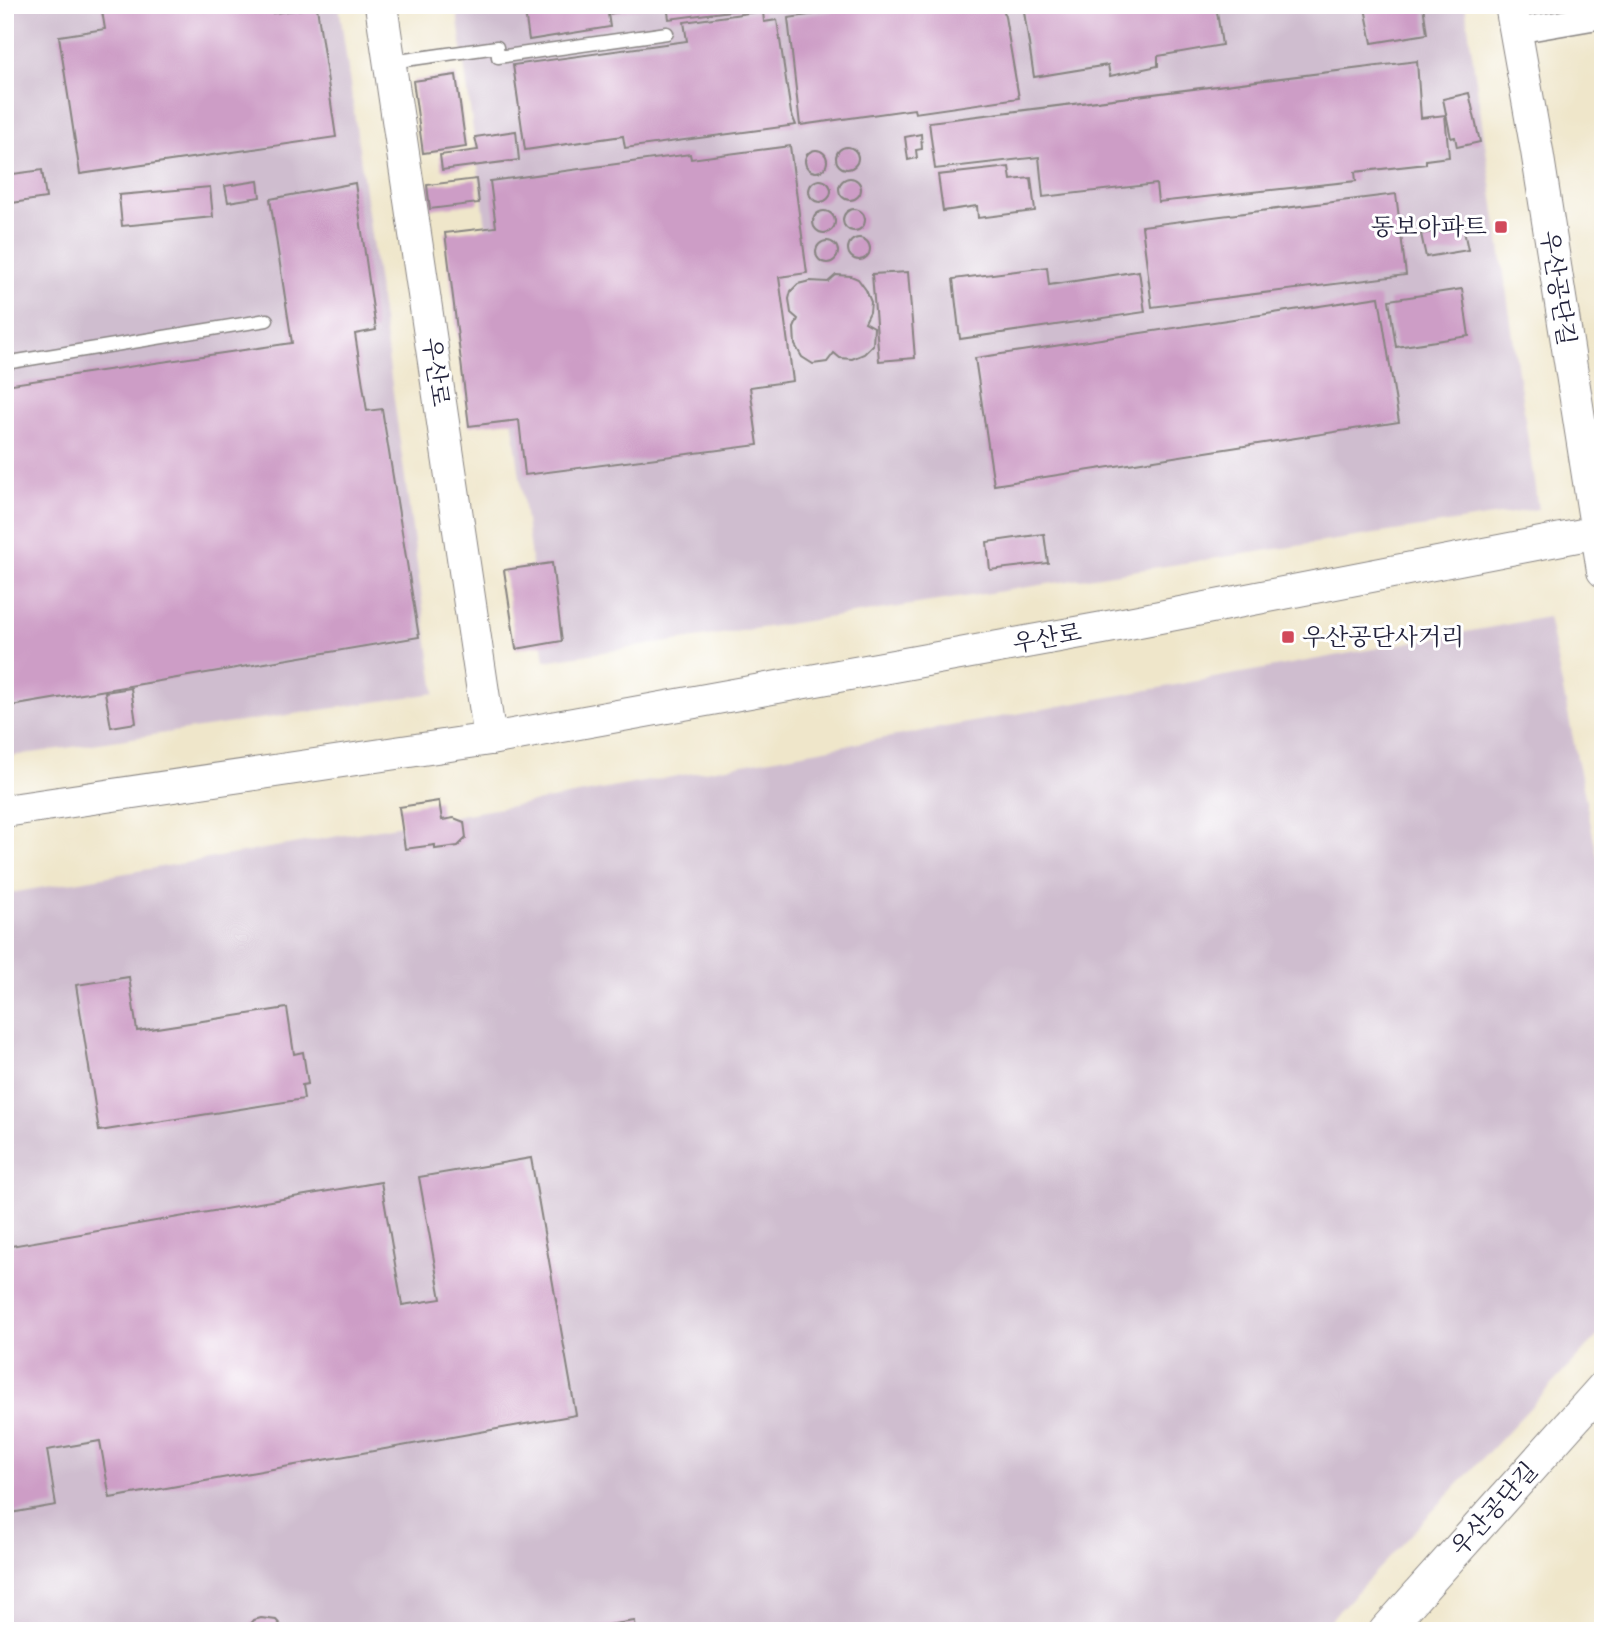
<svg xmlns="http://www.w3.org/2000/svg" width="1608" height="1636" font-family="'IM FELL Great Primer','Noto Serif KR',serif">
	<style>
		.industrial { fill: #cfbdcf }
		.building { fill: #cd9dc6 }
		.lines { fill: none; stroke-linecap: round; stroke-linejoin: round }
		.service-casing { stroke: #888482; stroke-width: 15 }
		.minor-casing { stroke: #888482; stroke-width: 27 }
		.tertiary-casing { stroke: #888482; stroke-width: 34 }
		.service { stroke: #fff; stroke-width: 12 }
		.minor { stroke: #fff; stroke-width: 24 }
		.tertiary { stroke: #fff; stroke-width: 32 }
		.poi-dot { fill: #d1495b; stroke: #fff; stroke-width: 2.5 }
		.labels { text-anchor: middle; stroke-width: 6; stroke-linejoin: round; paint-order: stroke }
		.poi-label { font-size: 24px; fill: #22223b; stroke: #fff; text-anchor: end }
		.street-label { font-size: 24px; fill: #22223b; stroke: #fff }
	</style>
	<rect width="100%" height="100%" fill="#fff"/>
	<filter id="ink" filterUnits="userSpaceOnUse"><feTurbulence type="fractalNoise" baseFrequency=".0143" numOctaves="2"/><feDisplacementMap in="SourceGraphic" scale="14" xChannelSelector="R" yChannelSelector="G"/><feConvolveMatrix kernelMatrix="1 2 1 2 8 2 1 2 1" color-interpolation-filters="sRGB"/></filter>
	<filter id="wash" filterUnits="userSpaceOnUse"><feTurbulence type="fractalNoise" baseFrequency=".00686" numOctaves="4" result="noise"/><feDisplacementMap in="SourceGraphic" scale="28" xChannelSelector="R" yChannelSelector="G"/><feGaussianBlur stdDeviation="1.57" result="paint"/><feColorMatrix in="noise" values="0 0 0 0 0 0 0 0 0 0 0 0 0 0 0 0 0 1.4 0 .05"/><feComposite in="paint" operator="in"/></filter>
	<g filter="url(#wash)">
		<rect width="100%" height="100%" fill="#efe6ca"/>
		<!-- industrial -->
		<g class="industrial">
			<polygon points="5,5 339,5 435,693 5,757"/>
			<polygon points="456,5 1465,5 1538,509 545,661"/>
			<polygon points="1548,617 1603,884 1603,1330 1320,1631 5,1631 5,894 518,805"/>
		</g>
		<g id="blocks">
			<!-- building -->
			<g class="building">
				<polygon points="101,5 272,5 273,13 317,7 336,137 80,174 59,36 105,29"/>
				<polygon points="524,5 649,5 649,7 608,14 610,27 529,40"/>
				<polygon points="667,5 761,5 761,7 669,19"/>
				<polygon points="852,5 1003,5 1019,98 915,113 914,109 800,125 788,18 842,10 843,7"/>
				<polygon points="1023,5 1216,5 1222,45 1158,56 1158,66 1110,76 1108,65 1034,77"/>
				<polygon points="1378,5 1423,5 1427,34 1372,43 1365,8"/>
				<polygon points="763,11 764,22 777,20 791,113 796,125 625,148 623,136 525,150 513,65 687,41 684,22"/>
				<polygon points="1417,61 1421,118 1445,115 1449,157 1426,160 1426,164 1355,172 1356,181 1158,202 1156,184 1043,197 1039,157 935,169 929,122"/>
				<polygon points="456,75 466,147 423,153 413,81"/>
				<polygon points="1469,93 1480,142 1457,147 1455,137 1451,138 1443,99"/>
				<polygon points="516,131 519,160 442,170 440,155 478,150 475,137"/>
				<polygon points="921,134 922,149 916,150 917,158 908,160 905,137"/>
				<polygon points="790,146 807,273 779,277 793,381 750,387 758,445 525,475 519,420 469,426 445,233 496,227 490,181 690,154 691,159"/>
				<circle cx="847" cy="158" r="11"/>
				<circle cx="816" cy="161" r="11"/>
				<polygon points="1009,167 1011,180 1031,178 1035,211 978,218 977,206 943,211 938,175"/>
				<polygon points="42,170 46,198 5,204 5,175"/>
				<circle cx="850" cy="189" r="11"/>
				<polygon points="476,179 479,203 430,209 427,185"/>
				<circle cx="820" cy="191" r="11"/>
				<polygon points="258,181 260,197 228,202 225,186"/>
				<polygon points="355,183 376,330 355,334 367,411 382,409 419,637 5,707 5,385 292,343 270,199"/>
				<polygon points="210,187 213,217 122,226 119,195"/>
				<polygon points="1396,194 1406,275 1152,307 1142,226"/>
				<circle cx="854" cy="220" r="11"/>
				<circle cx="824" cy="222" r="11"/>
				<polygon points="1463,226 1468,250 1426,257 1421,234"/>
				<circle cx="859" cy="249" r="11"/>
				<circle cx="827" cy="252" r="11"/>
				<polygon points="1047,267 1049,285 1139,271 1145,312 960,339 953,279"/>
				<polygon points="908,272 915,358 879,361 872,274"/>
				<polygon points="836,275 851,276 858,279 866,290 871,302 870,312 865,322 874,327 873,345 864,354 852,359 840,358 834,353 827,362 813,364 802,357 795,345 794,328 798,319 791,313 789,299 791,291 798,284 810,281 828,282"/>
				<polygon points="1462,289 1469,336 1396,347 1389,300"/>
				<polygon points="1379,297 1399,422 994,485 975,358"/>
				<polygon points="1044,534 1048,563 990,570 987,542"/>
				<polygon points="552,563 562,641 516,649 504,570"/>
				<polygon points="131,688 136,723 111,727 105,692"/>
				<polygon points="439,801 442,820 454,818 464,822 466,838 458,846 435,849 435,845 405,849 399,807"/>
				<polygon points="129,977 137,1031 287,1008 294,1054 303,1052 308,1084 302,1085 304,1099 99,1131 76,985"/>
				<polygon points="531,1158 576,1415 110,1498 100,1441 47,1450 56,1505 5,1514 5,1247 381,1182 402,1305 441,1299 419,1177"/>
				<polygon points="261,1618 276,1620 286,1631 245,1631 254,1620"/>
				<polygon points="635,1621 636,1631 579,1631 579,1629"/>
			</g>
		</g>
	</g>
	<g filter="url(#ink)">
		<use href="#blocks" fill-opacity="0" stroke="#888482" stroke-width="2"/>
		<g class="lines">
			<defs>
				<g id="service">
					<polyline points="391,62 497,47 498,57 667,33"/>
					<polyline points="5,363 267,320"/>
				</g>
				<polyline id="minor" points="1516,31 1603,16"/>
				<g id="tertiary">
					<polyline points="381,5 490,739"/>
					<polyline points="1511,5 1537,151 1603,571"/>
					<polyline points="5,811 490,739 1103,628 1603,531"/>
					<polyline points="1385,1631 1603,1387"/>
				</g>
			</defs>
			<!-- service casing -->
			<use href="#service" class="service-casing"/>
			<!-- minor casing -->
			<use href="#minor" class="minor-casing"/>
			<!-- tertiary casing -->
			<use href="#tertiary" class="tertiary-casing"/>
			<!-- service -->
			<use href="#service" class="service"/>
			<!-- minor -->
			<use href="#minor" class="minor"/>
			<!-- tertiary -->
			<use href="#tertiary" class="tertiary"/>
		</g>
	</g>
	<!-- markers -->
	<g class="poi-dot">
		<rect x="1494" y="220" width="14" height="14" rx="3.5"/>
		<rect x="1281" y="630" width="14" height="14" rx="3.5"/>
	</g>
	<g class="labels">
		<!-- poi labels -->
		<g class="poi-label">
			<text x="1487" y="235">동보아파트</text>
			<text x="1302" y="645" text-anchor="start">우산공단사거리</text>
		</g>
		<!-- street labels -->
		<g class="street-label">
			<text transform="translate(1558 288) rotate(81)" y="8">우산공단길</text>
			<text transform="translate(436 372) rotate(82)" y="8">우산로</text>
			<text transform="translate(1047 638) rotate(-10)" y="8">우산로</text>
			<text transform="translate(1494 1509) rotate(-48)" y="8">우산공단길</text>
		</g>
	</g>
	<!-- margin -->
	<rect width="1608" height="1636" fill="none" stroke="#fff" stroke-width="28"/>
</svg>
